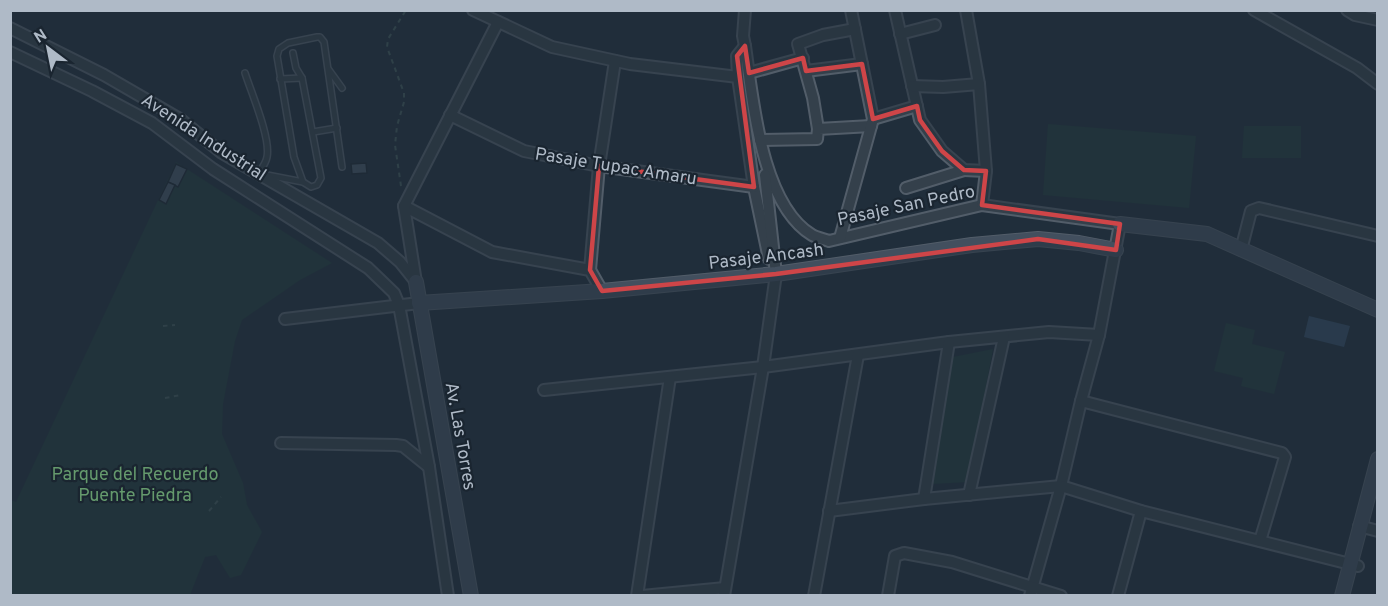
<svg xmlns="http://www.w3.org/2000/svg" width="1388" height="606" font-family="Overpass,sans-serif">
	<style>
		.green { fill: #223b3c }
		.water { fill: #334b63 }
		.building { fill: #445362; stroke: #1c2732; stroke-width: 1.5 }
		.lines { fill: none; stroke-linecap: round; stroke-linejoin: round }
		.lane-casing { stroke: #525d69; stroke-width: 8 }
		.street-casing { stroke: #525d69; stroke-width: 14 }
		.secondary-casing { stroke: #525d69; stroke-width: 16 }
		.path { stroke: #405859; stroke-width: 2; stroke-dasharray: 4.5 4.5; stroke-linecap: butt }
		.lane { stroke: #34404b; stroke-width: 5 }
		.street { stroke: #34404b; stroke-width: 10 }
		.secondary { stroke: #424f5e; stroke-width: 14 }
		.marked { fill: none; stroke: #ce4548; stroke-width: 4.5; stroke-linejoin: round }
		.labels { text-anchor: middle; stroke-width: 4.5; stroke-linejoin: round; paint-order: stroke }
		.street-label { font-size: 18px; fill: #afbac7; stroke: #1a2530 }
		.park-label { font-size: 18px; fill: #659a6d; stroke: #1a2530 }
	</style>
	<rect width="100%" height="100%" fill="#202e3b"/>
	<!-- green -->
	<g class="green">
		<polygon points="1048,124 1196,136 1189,208 1043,195"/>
		<polygon points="1244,126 1301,126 1301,158 1242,158"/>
		<polygon points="176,162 332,263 300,280 242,320 235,341 223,404 222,434 243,483 247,505 262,532 241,575 230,578 216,555 205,557 190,595 11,596 11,500 16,502"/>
		<polygon points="1226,323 1255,330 1252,344 1285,352 1274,394 1241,386 1243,378 1214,371"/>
		<polygon points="993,349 968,482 932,484 953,357"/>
	</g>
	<!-- water -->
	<polygon class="water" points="1309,316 1350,326 1344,347 1304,337"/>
	<!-- building -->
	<g class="building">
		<polygon points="366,163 367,173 352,174 351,164"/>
		<polygon points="176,164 187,169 178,187 168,182"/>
		<polygon points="168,182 175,185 166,204 159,200"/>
	</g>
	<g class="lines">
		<defs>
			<g id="lane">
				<polyline points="329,70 342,88"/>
				<path d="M245 73C251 92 271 138 267 157 266 163 262 168 258 174"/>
				<polyline points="280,79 302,78"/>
				<polyline points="313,132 337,128"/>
				<polyline points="267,175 303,182 311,187 317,185 321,178 302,78 296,68 293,53"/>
				<polyline points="303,182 294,157 277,56 279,49 288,43 317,37 320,37 324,42 342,167"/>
			</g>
			<g id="street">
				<polyline points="473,10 552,47 630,64 738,77"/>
				<path d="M745 10 743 36 745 46C753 100 761 204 812 235 817 238 824 239 829 241L982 205 1120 224 1099 335 1081 401 1061 486 1030 596"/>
				<polyline points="895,10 920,120 942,151 964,170 986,171"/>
				<polyline points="966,10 979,84 986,171 982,205"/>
				<polyline points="1254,10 1357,68 1378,84"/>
				<polyline points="1347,10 1355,15 1378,20"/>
				<polyline points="10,28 104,75 180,119 222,153 378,243 400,262 416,282"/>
				<polyline points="900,34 935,25"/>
				<polyline points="745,46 737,56 738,77 754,187 769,259"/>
				<polyline points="10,52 92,91 152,123 213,169 368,268 394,293 399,305 429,467 448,596"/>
				<polyline points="806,71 862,64"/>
				<polyline points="749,73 803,58"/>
				<polyline points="912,86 943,87 979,84"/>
				<polyline points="450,115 524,151 599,166 754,187"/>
				<polyline points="873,119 917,106"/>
				<polyline points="818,129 813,98 798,44 823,35 855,29"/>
				<polyline points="760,140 817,139 818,129 871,126"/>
				<polyline points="906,188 964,170"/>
				<polyline points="404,206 492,252 590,270 602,291"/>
				<polyline points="840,238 873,119 851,10"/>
				<polyline points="1241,250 1251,211 1259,208 1378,236"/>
				<polyline points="590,270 599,166 615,61"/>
				<polyline points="416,282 404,206 498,22"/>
				<polyline points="285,319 419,303"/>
				<polyline points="544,390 763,367 949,342 1049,332 1099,335"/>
				<polyline points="1081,401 1282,453 1285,457 1260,541"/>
				<polyline points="281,443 396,445 403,446 429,467"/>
				<polyline points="969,495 1004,337"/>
				<polyline points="924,499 949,342"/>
				<polyline points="829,511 924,499 1061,486 1141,511 1358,566"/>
				<polyline points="1359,526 1378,531"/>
				<polyline points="637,596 670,377"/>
				<polyline points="642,596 725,588"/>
				<polyline points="724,596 763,367 776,274 765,175"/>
				<polyline points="814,596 858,355"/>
				<polyline points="888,596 895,556 904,553 952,562 1061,596"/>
				<polyline points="1118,596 1141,511"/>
			</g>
			<g id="secondary">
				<polyline points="1120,224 1207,234 1378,310"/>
				<polyline points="416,282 471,596"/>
				<polyline points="419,303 602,291 776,274 972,245 1038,239 1079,243 1116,250"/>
				<polyline points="1342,596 1378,459"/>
			</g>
		</defs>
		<!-- lane casing -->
		<use href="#lane" class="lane-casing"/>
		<!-- street casing -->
		<use href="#street" class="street-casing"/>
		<!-- secondary casing -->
		<use href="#secondary" class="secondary-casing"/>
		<!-- path -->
		<g class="path">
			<polyline points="401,186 395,145 397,126 404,102 404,93 387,47 388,39 406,10"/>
			<polyline points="163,326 175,325"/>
			<polyline points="165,398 181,395"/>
			<polyline points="209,511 221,497"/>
		</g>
		<!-- lane -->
		<use href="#lane" class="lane"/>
		<!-- street -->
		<use href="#street" class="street"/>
		<!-- secondary -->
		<use href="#secondary" class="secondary"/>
	</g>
	<!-- marked area -->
	<path d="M0 0H1388V606H0ZM745 46 749 73 803 58 806 71 862 64 873 119 917 106 920 120 942 151 964 170 986 171 982 205 1120 224 1116 250 1038 239 776 274 602 291 590 270 599 166 754 187 737 56Z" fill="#202e3b" fill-opacity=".55" fill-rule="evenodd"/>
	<path class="marked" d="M745 46 749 73 803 58 806 71 862 64 873 119 917 106 920 120 942 151 964 170 986 171 982 205 1120 224 1116 250 1038 239 776 274 602 291 590 270 599 166 754 187 737 56Z"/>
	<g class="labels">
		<!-- street labels -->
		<g class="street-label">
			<text transform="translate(204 137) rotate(33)" y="6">Avenida Industrial</text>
			<text transform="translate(616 166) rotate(9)" y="6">Pasaje Tupac Amaru</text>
			<text transform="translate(906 205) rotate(-12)" y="6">Pasaje San Pedro</text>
			<text transform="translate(766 256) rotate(-7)" y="6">Pasaje Ancash</text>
			<text transform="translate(461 436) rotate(80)" y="6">Av. Las Torres</text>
		</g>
		<!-- park labels -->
		<g class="park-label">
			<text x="135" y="480">Parque del Recuerdo<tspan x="135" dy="21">Puente Piedra</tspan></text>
		</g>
	</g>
	<!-- border -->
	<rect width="1388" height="606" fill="none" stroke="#afbac7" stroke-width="24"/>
	<!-- north arrow -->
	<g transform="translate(48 48) rotate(328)" stroke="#1a2530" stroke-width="4.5" paint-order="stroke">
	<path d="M0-4.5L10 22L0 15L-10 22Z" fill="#afbac7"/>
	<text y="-9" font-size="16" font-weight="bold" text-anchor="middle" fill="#afbac7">N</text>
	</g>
</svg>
